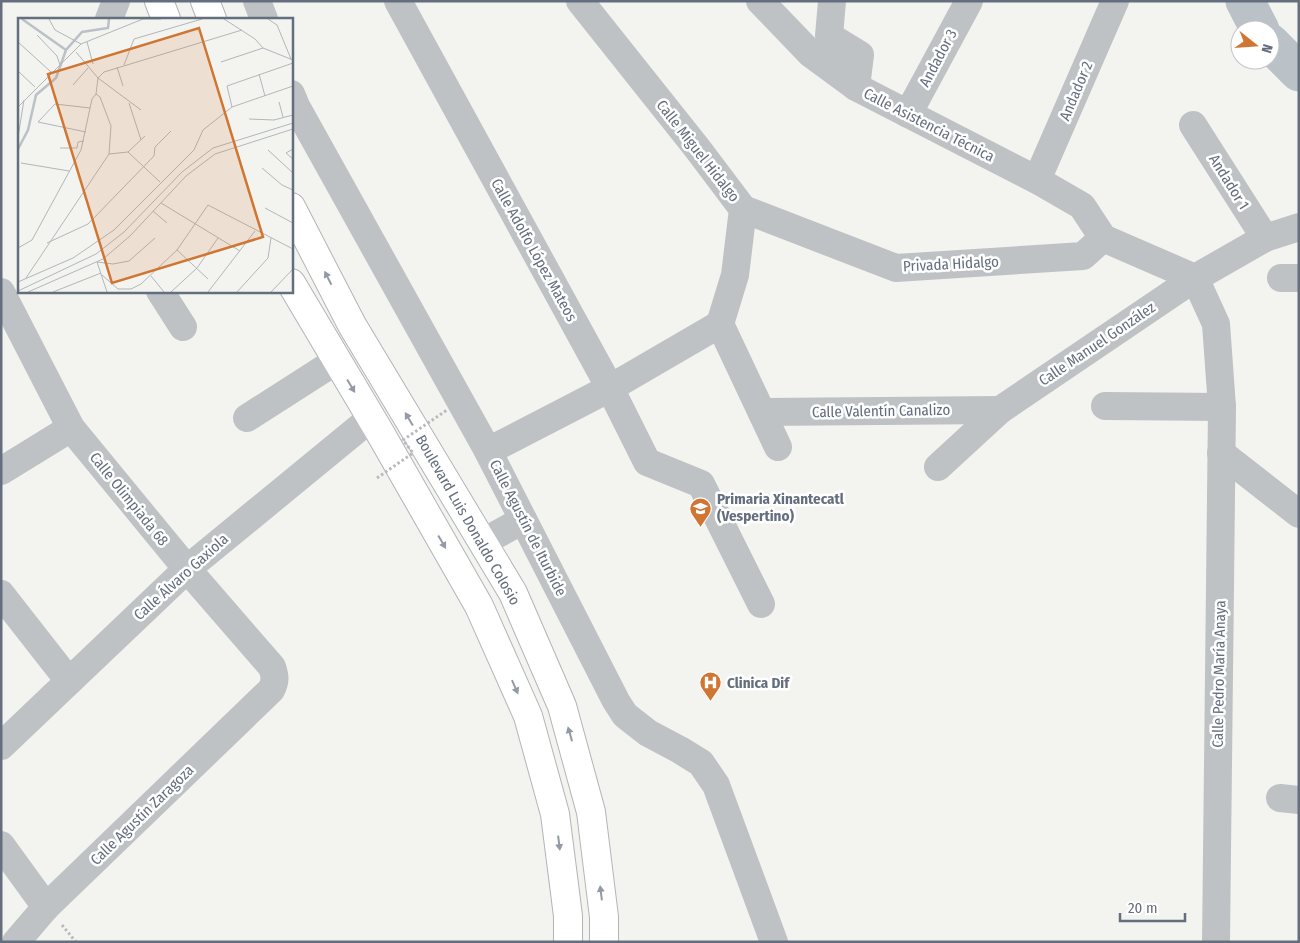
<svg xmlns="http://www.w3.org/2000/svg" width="1300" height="943" font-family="'Fira Sans Condensed',sans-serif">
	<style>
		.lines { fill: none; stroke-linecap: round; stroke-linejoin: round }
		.river { stroke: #bac1c7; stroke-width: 39 }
		.highway-casing { stroke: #b2b4b8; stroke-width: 30 }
		.path { stroke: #b9babd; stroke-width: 3; stroke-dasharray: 2.5 2.5; stroke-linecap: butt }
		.minor { stroke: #bfc2c5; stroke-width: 28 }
		.highway { stroke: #fff; stroke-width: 28 }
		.path-bridge { stroke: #b9babd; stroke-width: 3; stroke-dasharray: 2.5 2.5; stroke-linecap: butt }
		.oneway { fill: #939aa5 }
		.labels { text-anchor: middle; stroke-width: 5; stroke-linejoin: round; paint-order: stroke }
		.street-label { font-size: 15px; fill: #656e7e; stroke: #fff }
		.poi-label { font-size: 15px; font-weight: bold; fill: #656e7e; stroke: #fff; text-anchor: start }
		.inset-river { fill: none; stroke: #bac1c7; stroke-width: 2.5 }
		.inset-road { fill: none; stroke: #b2b6bb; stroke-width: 1 }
		.view { fill: #d17532; fill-opacity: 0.15; stroke: #d17532; stroke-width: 2.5 }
		.inset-edge { fill: none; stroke: #656e7e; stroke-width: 2.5 }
	</style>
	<rect width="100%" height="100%" fill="#f3f4f0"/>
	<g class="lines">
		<!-- river -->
		<g class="river">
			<polyline points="1245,1 1260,30"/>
			<polyline points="1270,43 1299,72"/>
		</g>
		<defs>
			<g id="highway">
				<polyline points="159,1 166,19"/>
				<polyline points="205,1 212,19"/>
				<polyline points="291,207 352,325 513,593 562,706 591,812 604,917 604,942"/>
				<polyline points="291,283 379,431 479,606 528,716 555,814 568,916 568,942"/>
			</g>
		</defs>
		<!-- highway casing -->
		<use href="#highway" class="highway-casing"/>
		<!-- path -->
		<polyline class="path" points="62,925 76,942"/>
		<!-- minor -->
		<g class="minor">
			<polyline points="257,1 264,19"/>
			<polyline points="398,1 610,388 647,462 701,484 761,604"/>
			<polyline points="580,1 697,148 743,209 735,275 720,324"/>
			<polyline points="760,1 811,54 856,87 1037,180 1082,206 1103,238"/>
			<polyline points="832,1 829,36 860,55 856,87"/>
			<polyline points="109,19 116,1"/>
			<polyline points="291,94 296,106 488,451 616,701 625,715 648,733 680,750 701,763 716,785 774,942"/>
			<polyline points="908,114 969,1"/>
			<polyline points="1193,125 1265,238"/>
			<polyline points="1037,180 1115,1"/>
			<polyline points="743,209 896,268 1083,256 1103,238"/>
			<polyline points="1103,238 1195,278 1216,324 1222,407 1216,942"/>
			<polyline points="1281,278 1299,278"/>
			<polyline points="160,291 183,327"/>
			<path d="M1 292 71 428 187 569 272 667C275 676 276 681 271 690L46 907 16 942"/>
			<polyline points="720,324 778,447"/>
			<polyline points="1105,406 1222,407"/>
			<polyline points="762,412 1000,410"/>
			<polyline points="247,418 336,361"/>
			<polyline points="488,451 610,388 720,324"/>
			<polyline points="1221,453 1299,514"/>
			<polyline points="938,467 1000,410 1195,278 1265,238 1299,227"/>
			<polyline points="1,471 71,428"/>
			<polyline points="483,542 523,520"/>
			<polyline points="1,594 69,681"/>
			<polyline points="1,746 187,569 371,418"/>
			<polyline points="1280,798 1299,800"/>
			<polyline points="1,845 46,907"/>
		</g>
		<!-- highway -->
		<use href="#highway" class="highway"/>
		<!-- path-bridge -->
		<polyline class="path-bridge" points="377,478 413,453 403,440 447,410"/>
	</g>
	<!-- one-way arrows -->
	<defs><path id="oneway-solid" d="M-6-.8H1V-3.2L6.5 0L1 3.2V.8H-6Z" transform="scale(1.25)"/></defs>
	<g class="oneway">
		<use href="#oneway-solid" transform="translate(328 278) rotate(-117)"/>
		<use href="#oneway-solid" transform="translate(351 386) rotate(59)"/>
		<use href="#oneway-solid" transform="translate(409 419) rotate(-121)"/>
		<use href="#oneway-solid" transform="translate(442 542) rotate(60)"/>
		<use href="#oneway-solid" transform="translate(515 687) rotate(66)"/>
		<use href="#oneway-solid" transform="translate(570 734) rotate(-106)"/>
		<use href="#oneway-solid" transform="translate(559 843) rotate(83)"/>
		<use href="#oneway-solid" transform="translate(601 893) rotate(-97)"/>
	</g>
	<!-- icons -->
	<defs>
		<symbol id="school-pin" viewBox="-11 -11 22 30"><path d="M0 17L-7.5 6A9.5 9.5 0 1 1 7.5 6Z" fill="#d17532" stroke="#fff"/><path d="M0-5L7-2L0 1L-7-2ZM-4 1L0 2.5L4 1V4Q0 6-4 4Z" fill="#fff"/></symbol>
		<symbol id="hospital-pin" viewBox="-11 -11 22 30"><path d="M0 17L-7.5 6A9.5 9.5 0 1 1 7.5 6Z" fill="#d17532" stroke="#fff"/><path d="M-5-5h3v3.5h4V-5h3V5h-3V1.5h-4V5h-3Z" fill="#fff"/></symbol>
	</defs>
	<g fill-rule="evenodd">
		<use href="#school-pin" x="688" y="496" width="25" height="34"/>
		<use href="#hospital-pin" x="698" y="670" width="25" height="34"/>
	</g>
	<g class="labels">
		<!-- street labels -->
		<g class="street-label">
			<text transform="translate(938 58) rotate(-62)" y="5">Andador 3</text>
			<text transform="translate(1076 91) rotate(-67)" y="5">Andador 2</text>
			<text transform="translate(929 125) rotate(27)" y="5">Calle Asistencia Técnica</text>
			<text transform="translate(698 151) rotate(52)" y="5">Calle Miguel Hidalgo</text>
			<text transform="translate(1229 182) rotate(58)" y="5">Andador 1</text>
			<text transform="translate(534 250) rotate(61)" y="5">Calle Adolfo López Mateos</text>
			<text transform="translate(951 264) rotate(-3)" y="5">Privada Hidalgo</text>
			<text transform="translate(1097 344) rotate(-34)" y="5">Calle Manuel González</text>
			<text transform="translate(881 411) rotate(-1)" y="5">Calle Valentín Canalizo</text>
			<text transform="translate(129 499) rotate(51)" y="5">Calle Olimpiada 68</text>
			<text transform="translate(468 520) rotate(60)" y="5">Boulevard Luis Donaldo Colosio</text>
			<text transform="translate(528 528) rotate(63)" y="5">Calle Agustín de Iturbide</text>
			<text transform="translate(181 577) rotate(-42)" y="5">Calle Álvaro Gaxiola</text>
			<text transform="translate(1219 674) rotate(-89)" y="5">Calle Pedro María Anaya</text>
			<text transform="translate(142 815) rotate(-44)" y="5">Calle Agustín Zaragoza</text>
		</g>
		<!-- poi labels -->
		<g class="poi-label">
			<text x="717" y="504">Primaria Xinantecatl<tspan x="717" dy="17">(Vespertino)</tspan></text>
			<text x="727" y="688">Clinica Dif</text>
		</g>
	</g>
	<!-- overview -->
	<g transform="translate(18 18)">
		<rect width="275" height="275" fill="#f3f4f0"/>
		<path class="inset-river" d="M4 1 48 32M0 131 10 112 18 77 38 60 48 32 64 14 90 10 91 1"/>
		<path class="inset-road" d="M31 1 37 12 63 26M124 1H143M206 1 237 21 245 30 275 42M250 1 259 7 273 41M19 17 39 38 42 47M0 24 33 54M69 24 75 46M63 26 125 1M58 34 80 60 123 92M203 44 245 30M106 47 116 21 184 1M99 49 105 68M0 53 17 69M241 56 247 78M55 67 70 50M78 76 80 60 86 54 224 12M78 76 82 79 93 108 91 136M261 84 265 99M111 85 123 122M0 89 63 26M214 89 209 68 275 45M231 101 256 102 275 97M20 104 37 86 72 90M20 104 68 114M0 119 6 82M42 130H59L60 124 66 123M275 131 268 135 275 141M250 132 275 155M110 134 142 164M110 134 127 118M3 145 51 153M244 150 264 167 275 172M143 185 222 233M247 190 275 205M135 193 149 205M29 225 70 206 136 138 137 129 153 113M0 230 14 222 63 132 74 81 78 76M159 232 190 261M79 244 95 246 111 243 137 220M79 244 89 274M84 257 100 271H113L123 266 159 232 190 187 275 231M133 258 146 274M8 260 91 136 110 134M0 264 55 240 96 212 176 132 185 112 214 89 275 68M0 273 78 236 106 214 164 154 195 130 275 105M10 274 85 241 112 218 168 158 197 136 275 111M35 274 83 255M153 274 179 250 200 220M190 274 237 213M219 274 250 240 253 220M253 274 275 251"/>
		<path class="view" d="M181 10 245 219 94 265 30 56Z"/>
		<rect width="275" height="275" class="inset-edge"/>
	</g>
	<!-- border -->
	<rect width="1300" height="943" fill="none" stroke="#656e7e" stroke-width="5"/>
	<!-- north arrow -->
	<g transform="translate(1255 45) rotate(107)"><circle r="24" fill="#ffffff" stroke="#c1c5cb"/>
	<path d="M0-4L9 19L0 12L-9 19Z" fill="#d17532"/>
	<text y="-8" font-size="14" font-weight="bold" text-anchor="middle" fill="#656e7e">N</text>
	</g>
	<!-- scale -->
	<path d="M1120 913v8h65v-8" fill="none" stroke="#656e7e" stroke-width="2.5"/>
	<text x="1128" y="913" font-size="15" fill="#656e7e" stroke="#ffffff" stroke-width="4" paint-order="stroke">20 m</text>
</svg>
